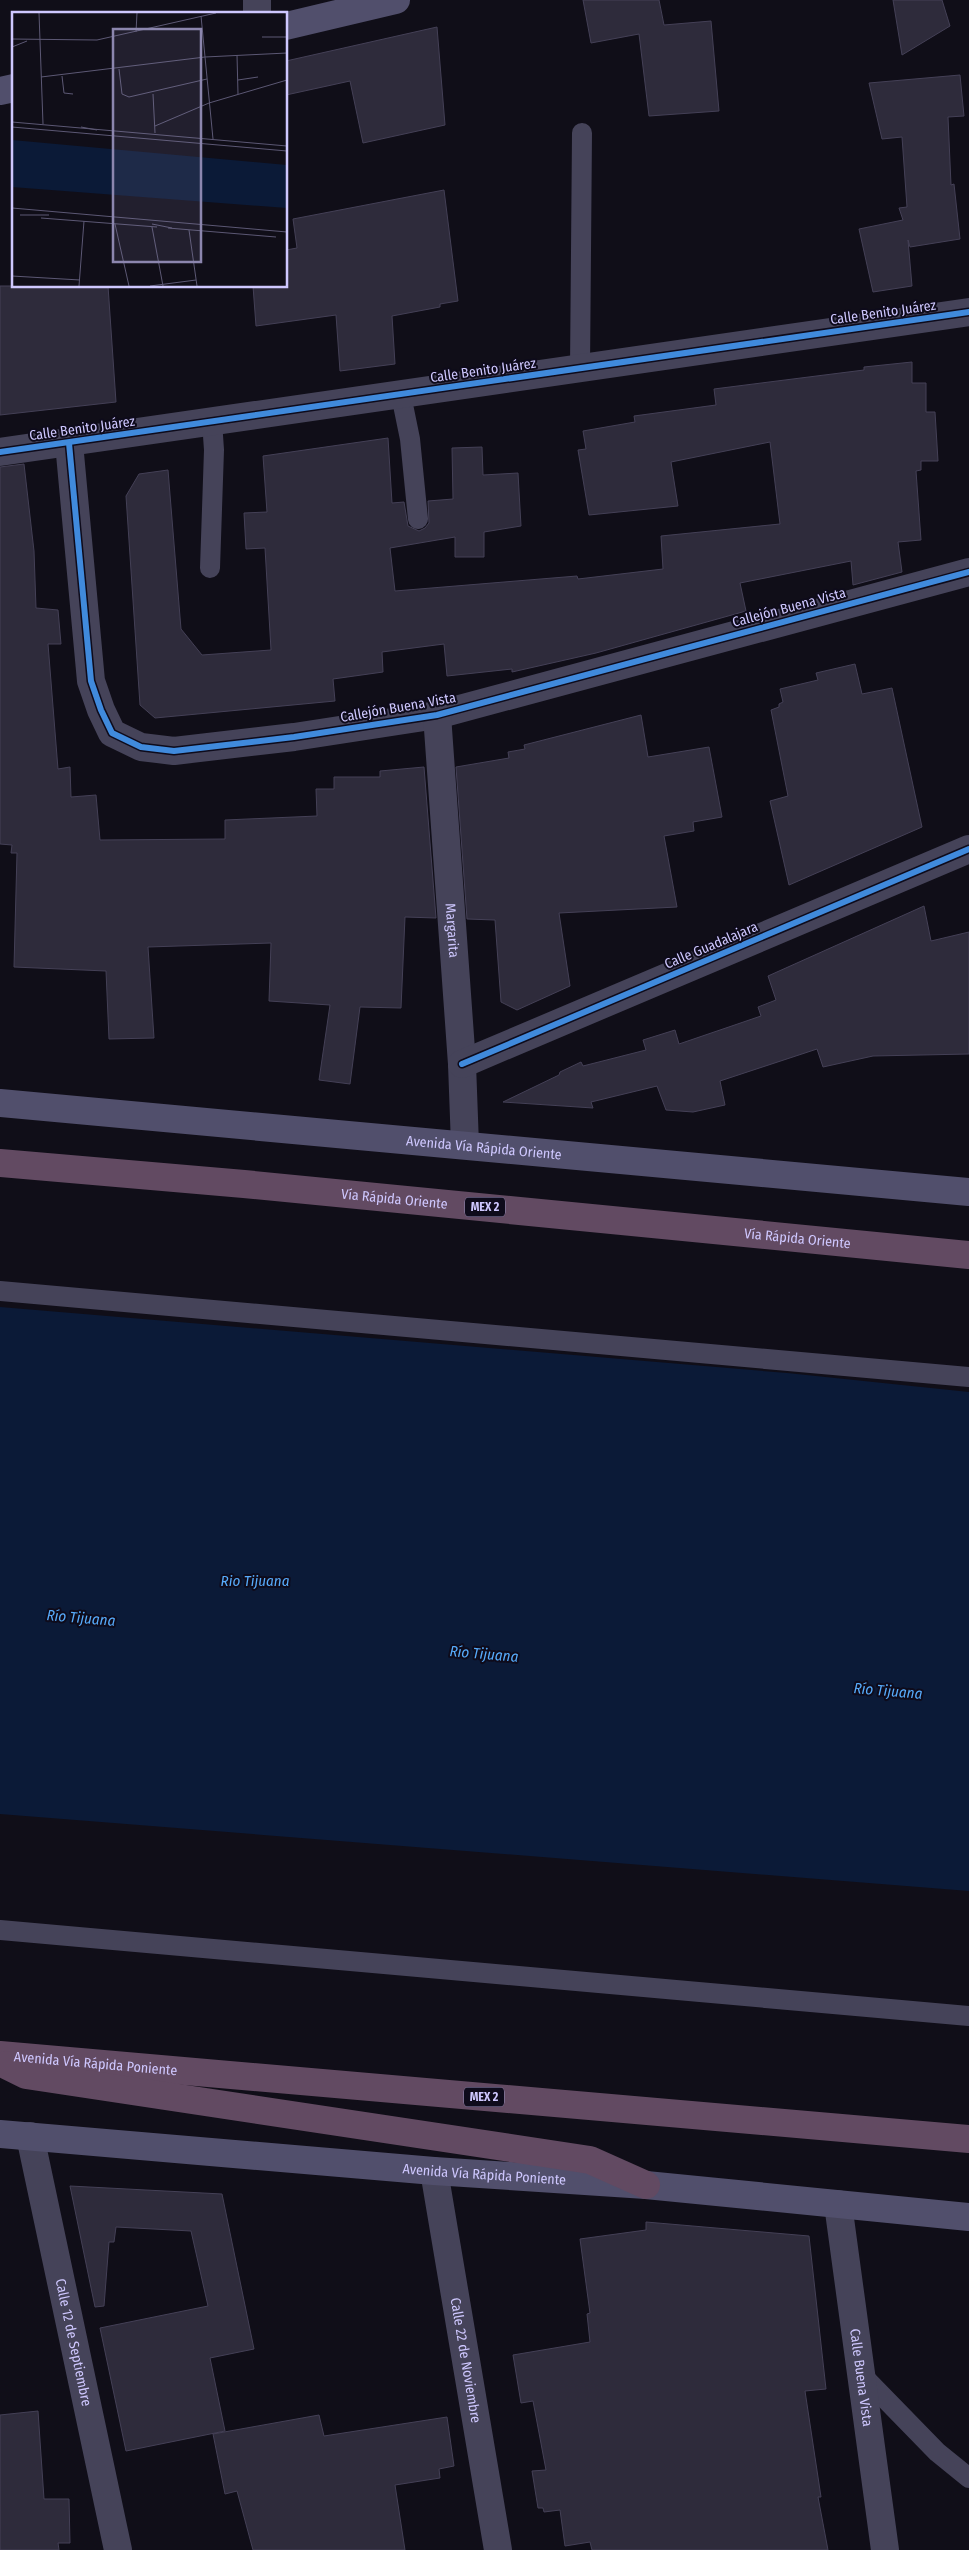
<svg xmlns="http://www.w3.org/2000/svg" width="969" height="2550" font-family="'Fira Sans Condensed',sans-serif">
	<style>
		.water { fill: #0b1a37 }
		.building { fill: #2e2b3b; stroke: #444056 }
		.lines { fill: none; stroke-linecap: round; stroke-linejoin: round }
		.lane { stroke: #454359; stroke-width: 20 }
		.street { stroke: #454359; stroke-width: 28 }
		.secondary { stroke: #514f6c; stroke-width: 28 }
		.highway { stroke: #624a62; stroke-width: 28 }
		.cycleway-casing { stroke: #0e0b1b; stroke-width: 9 }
		.cycleway { stroke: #408adc; stroke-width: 6 }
		.labels { text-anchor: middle; stroke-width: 4; stroke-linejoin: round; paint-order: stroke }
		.shield { fill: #0e0b1b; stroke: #948fba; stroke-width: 1 }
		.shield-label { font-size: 12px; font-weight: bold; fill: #cec7fe }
		.street-label { font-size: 14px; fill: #cec7fe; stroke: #0e0b1b }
		.water-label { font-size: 15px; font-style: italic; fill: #57abfb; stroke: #0e0b1b }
		.inset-road { fill: none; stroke: #5c5874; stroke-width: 1 }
		.view { fill: #8c86ae; fill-opacity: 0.15; stroke: #8c86ae; stroke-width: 2.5 }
		.inset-edge { fill: none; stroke: #cec7fe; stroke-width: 2.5 }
	</style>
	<rect width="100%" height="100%" fill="#100e18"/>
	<!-- water -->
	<polygon class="water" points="0,1307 787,1373 969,1392 969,1891 0,1814"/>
	<!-- building -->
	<g class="building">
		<polygon points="583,0 659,0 664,25 711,21 719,111 649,116 639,34 591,43"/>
		<polygon points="893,0 942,0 950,26 902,55"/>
		<polygon points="437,27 445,125 363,143 350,81 286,95 286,61"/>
		<polygon points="960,75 964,116 948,117 951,185 954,184 960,239 910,247 908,240 912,286 873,292 859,229 903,220 899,208 907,207 902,137 882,139 869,83"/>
		<polygon points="444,190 458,301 440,304 440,307 392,316 395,364 340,371 336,315 256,326 253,286 286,286 286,250 297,248 293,219"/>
		<polygon points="0,286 108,286 116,402 0,415"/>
		<polygon points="912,362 912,383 926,383 926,412 935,412 938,461 921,461 921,470 916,471 921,540 898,542 902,572 853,585 851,561 740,583 746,611 596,653 512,672 512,669 447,676 444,644 382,652 383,672 333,679 335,701 155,718 140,705 126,496 139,474 168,470 181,629 202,655 271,650 265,548 246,549 244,513 267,512 263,456 388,438 392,503 404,502 408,526 419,531 425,528 429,523 428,501 453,499 452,448 482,447 483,475 518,473 521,526 484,532 484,557 455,557 455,537 390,548 395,591 577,576 578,579 663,569 661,536 780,524 770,442 671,462 678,506 589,515 578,450 586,449 583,431 635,422 634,416 716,405 714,389 864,370 864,367"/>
		<polygon points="24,464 34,551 36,608 58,610 61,644 48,644 58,769 70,767 71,797 96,795 100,840 225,839 225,820 317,816 316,789 334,789 334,777 380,777 380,771 424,767 436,918 405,917 401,1008 360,1007 350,1084 319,1080 330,1005 269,1001 271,943 148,947 154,1038 109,1039 106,971 14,967 17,853 11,853 12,845 0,844 0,467"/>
		<polygon points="855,664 862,694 892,688 922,827 789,885 770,801 788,796 771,710 779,707 779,704 783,702 780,689 818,680 816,673"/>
		<polygon points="641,715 648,757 709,747 722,817 693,822 694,831 664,836 677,907 559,913 570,986 517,1010 501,1002 495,920 467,919 456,767 509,758 508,752 525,749 524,745"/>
		<polygon points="924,906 931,941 969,932 969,1054 873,1056 823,1067 817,1049 720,1081 725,1105 693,1112 666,1110 657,1086 591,1102 593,1108 503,1102 559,1075 560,1072 581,1062 583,1066 646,1050 643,1040 675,1030 679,1044 761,1016 758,1007 776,1000 768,976"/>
		<polygon points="70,2186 222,2194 254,2349 210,2358 225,2431 126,2451 100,2328 208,2306 191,2231 116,2227 114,2242 109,2242 104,2306 95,2307"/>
		<polygon points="646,2222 809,2236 826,2389 805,2391 821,2497 818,2497 828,2550 592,2550 590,2542 565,2546 560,2510 544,2512 543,2508 538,2508 532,2471 546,2470 533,2401 521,2403 513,2355 590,2342 587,2314 590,2313 580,2239 646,2230"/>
		<polygon points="38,2411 44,2499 69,2499 70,2543 58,2543 59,2550 0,2550 0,2415"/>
		<polygon points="319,2415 324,2436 447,2417 454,2466 439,2469 440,2478 395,2485 405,2550 253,2550 237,2491 225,2494 213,2434"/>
	</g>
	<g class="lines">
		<!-- lane -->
		<g class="lane">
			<polyline points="580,369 582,133"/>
			<polyline points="401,395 410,439 418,519"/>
			<polyline points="210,568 214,450 212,421"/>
			<polyline points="0,1291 969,1377"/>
			<polyline points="0,1930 969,2016"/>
			<polyline points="861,2374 937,2452 969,2478"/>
		</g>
		<!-- street -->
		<g class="street">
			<polyline points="257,14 257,0"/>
			<polyline points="69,443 91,681 101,710 112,733 141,747 174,751 294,737 437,715 969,572"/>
			<polyline points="0,452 969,312"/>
			<path id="s1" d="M437 715 462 1064 465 1145"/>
			<polyline points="462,1064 969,849"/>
			<path id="s2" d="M30 2136 118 2550"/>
			<path id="s3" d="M434 2171 498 2550"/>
			<path id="s4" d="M838 2204 885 2550"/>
		</g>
		<!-- secondary -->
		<g class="secondary">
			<polyline points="286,26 396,0"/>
			<polyline points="0,91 14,88"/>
			<path id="s5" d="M0 1103 969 1192"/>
			<path id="s6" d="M0 2134 434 2171 646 2185 969 2217"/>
		</g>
		<!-- highway -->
		<g class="highway">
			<path id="s7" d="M0 1163 244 1184 969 1255"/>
			<path id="s8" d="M0 2055 969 2139"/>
			<polyline points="6,2065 26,2075 590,2160 646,2185"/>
		</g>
		<defs>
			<g id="cycleway">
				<polyline points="69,443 91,681 101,710 112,733 141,747 174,751 294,737 437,715 969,572"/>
				<polyline points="0,452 969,312"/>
				<polyline points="462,1064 969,849"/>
			</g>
		</defs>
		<!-- cycleway casing -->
		<use href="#cycleway" class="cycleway-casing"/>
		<!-- cycleway -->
		<use href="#cycleway" class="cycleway"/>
	</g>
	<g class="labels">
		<!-- shield labels -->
		<g class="shield">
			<rect x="465" y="1197.5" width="40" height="19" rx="4"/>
			<rect x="464" y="2087.5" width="40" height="19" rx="4"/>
		</g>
		<g class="shield-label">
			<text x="485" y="1211">MEX 2</text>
			<text x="484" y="2101">MEX 2</text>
		</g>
		<!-- street labels -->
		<g class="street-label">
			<text transform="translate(883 312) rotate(-8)" y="5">Calle Benito Juárez</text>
			<text transform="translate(483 370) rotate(-8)" y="5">Calle Benito Juárez</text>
			<text transform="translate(82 428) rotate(-8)" y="5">Calle Benito Juárez</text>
			<text transform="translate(789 607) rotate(-15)" y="5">Callejón Buena Vista</text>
			<text transform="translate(398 707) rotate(-10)" y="5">Callejón Buena Vista</text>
			<text dy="5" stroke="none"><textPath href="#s1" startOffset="216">Margarita</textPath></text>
			<text transform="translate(711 945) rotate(-23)" y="5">Calle Guadalajara</text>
			<text dy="5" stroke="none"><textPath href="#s5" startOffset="486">Avenida Vía Rápida Oriente</textPath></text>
			<text dy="5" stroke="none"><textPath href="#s7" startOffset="396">Vía Rápida Oriente</textPath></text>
			<text dy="5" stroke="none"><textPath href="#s7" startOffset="801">Vía Rápida Oriente</textPath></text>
			<text dy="5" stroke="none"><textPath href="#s8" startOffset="96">Avenida Vía Rápida Poniente</textPath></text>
			<text dy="5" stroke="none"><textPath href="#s6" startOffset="486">Avenida Vía Rápida Poniente</textPath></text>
			<text dy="5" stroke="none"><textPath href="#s2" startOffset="211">Calle 12 de Septiembre</textPath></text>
			<text dy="5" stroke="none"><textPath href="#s3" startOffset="192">Calle 22 de Noviembre</textPath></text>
			<text dy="5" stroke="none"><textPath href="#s4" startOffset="175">Calle Buena Vista</textPath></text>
		</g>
		<!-- water labels -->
		<g class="water-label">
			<text x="255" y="1586">Rio Tijuana</text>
			<text transform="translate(81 1618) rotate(5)" y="5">Río Tijuana</text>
			<text transform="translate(484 1654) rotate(5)" y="5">Río Tijuana</text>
			<text transform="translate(888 1691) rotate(5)" y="5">Río Tijuana</text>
		</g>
	</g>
	<!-- overview -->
	<g transform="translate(12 12)">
		<rect width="275" height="275" fill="#100e18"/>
		<path d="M0 128 275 153V196L0 175Z" fill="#0b1a37"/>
		<path class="inset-road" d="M27 1 31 112M189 4 201 127M124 20 125 1M250 25H275M0 27 85 28 204 1M0 35 15 29M225 43 226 82M107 57 110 82 117 85 195 67M50 64 52 81 61 82M29 65 193 45 275 41M226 68 246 65M141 82 143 121M0 110 275 134M143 114 197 91 275 68M0 115 275 139M69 115 85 118M0 196 275 220M8 203H37M29 206 145 215M103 212 117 274M140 212 160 216M140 215 151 274M156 216 264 225M177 218 185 274M0 264 68 268M67 274 72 209M138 274 184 268"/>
		<path class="view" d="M101 17H189V250H101Z"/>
		<rect width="275" height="275" class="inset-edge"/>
	</g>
</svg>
